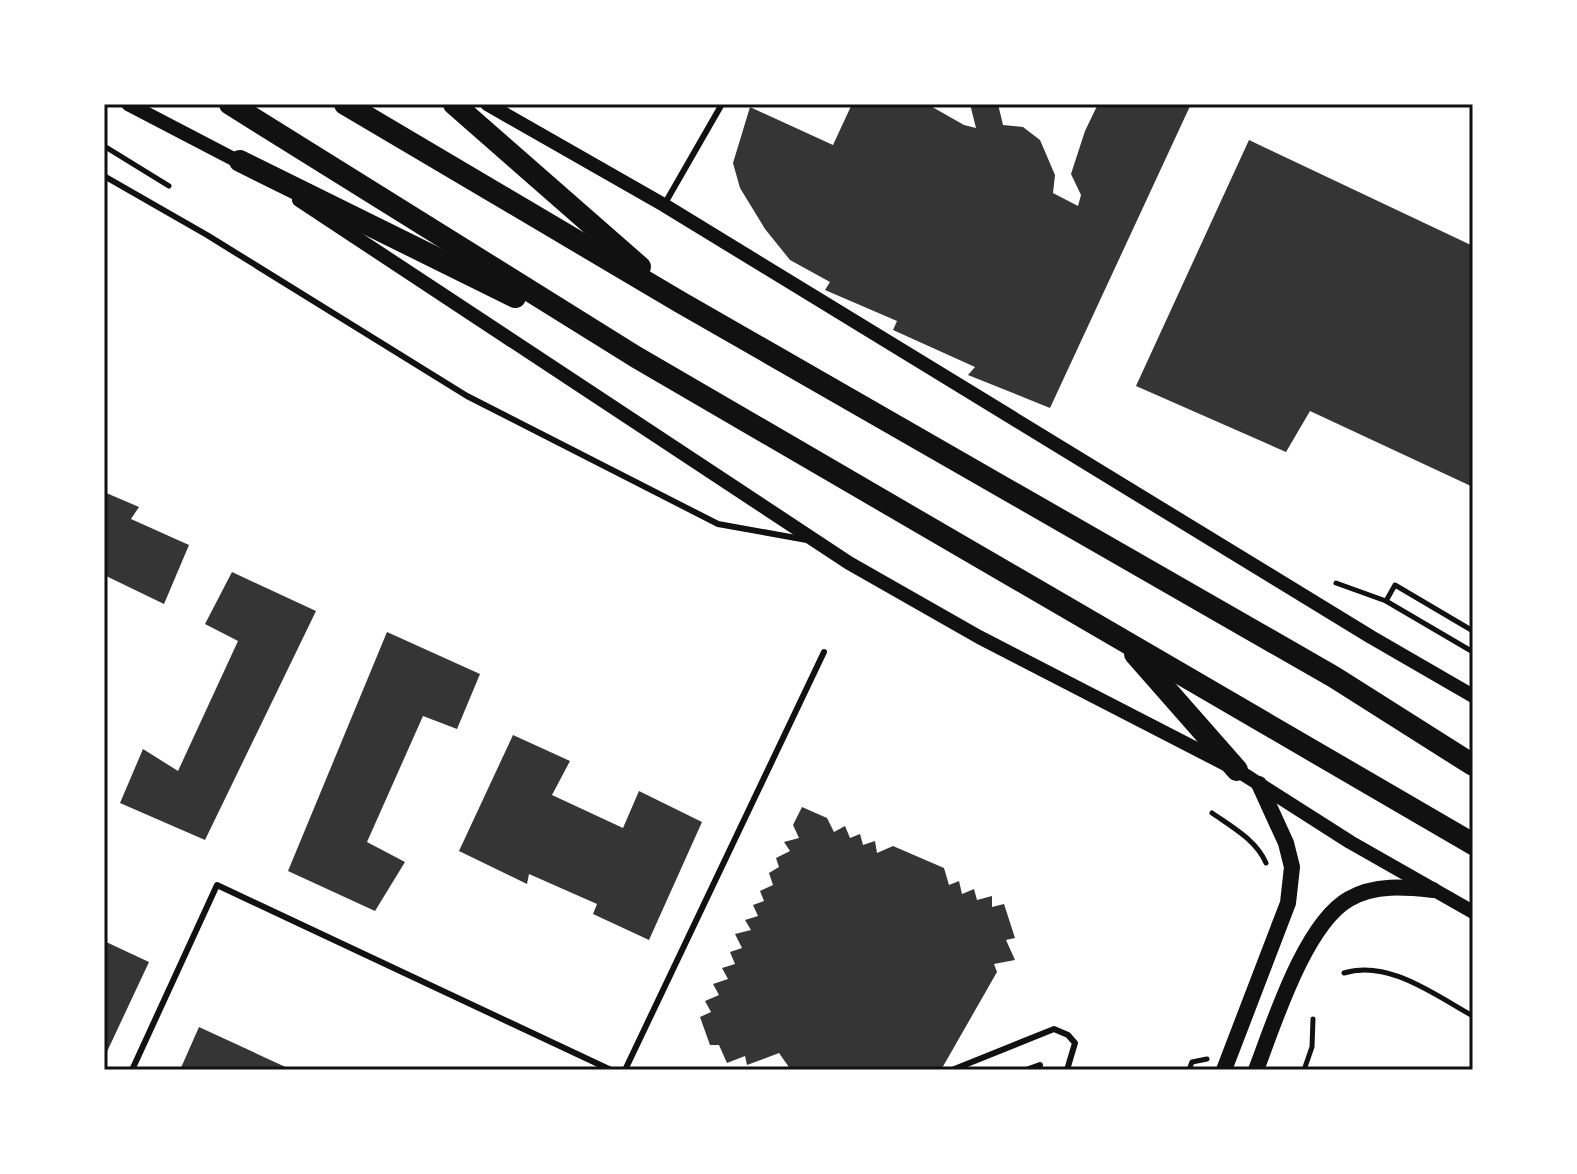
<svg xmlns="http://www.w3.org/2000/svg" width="1577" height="1174" font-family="'Exo 2',sans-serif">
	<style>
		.building { fill: #353535 }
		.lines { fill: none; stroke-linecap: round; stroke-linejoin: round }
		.path { stroke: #111; stroke-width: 5 }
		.service { stroke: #111; stroke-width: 6 }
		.tertiary { stroke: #111; stroke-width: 14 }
		.secondary { stroke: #111; stroke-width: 16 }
		.trunk { stroke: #111; stroke-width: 22 }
		.neatline { fill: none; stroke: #111; stroke-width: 3 }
	</style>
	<rect width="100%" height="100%" fill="#fff"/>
	<!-- building -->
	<g class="building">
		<polygon points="852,104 927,104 964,125 976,128 970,104 998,104 1003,125 1023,127 1040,140 1055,175 1053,193 1078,206 1081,195 1071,174 1085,131 1098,104 1191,104 1050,408 968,375 975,367 893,330 897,321 825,290 830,282 790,260 765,229 740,188 733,163 750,107 833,145"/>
		<polygon points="1249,140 1473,246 1473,487 1310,411 1286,452 1136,386"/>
		<polygon points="104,492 139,507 131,519 189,545 164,604 104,575"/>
		<polygon points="232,572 316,611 205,840 120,803 143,749 178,771 238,641 205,624"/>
		<polygon points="387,632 480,674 457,729 423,716 367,842 405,862 375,911 288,871"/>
		<polygon points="513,735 570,761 552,795 623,828 639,791 702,822 649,940 593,914 597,904 529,874 527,884 459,851"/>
		<polygon points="802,807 827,818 834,832 845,826 850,838 860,834 863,845 875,841 877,853 893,846 944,868 949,885 959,881 962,894 974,889 977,900 992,896 992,907 1004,904 1015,938 1006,940 1015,960 994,964 997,972 941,1070 791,1070 779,1053 747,1065 745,1056 727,1063 719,1045 710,1045 700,1017 711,1012 705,1001 719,995 713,984 728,979 722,968 735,964 730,952 742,948 735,934 751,930 745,920 758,916 753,905 764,901 760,891 773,885 769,873 779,867 776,858 790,851 784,842 799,838 793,825"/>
		<polygon points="104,941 149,962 104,1058"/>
		<polygon points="199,1027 292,1070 180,1070"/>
	</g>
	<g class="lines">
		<!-- path -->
		<g class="path">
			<polyline points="104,146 169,186"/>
			<polyline points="1336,583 1386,601 1395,585 1473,631"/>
			<polyline points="1386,601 1473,652"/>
			<path d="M1212 813C1232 827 1256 840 1266 863"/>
			<path d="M1344 973C1388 959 1435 995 1473 1016"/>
			<polyline points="1189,1070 1192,1062 1207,1059"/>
			<polyline points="1304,1070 1312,1047 1313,1019"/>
		</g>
		<!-- service -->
		<g class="service">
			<polyline points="104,176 207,235 467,396 718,524 807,540"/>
			<polyline points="664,205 722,104"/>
			<polyline points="132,1070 217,885 611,1070"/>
			<polyline points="625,1070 824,652"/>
			<polyline points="952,1070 1054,1029 1068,1035 1075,1043 1067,1070"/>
			<polyline points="1026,1070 1040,1065"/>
		</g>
		<!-- tertiary -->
		<g class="tertiary">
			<polyline points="128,104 245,165"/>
			<polyline points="487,104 664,205 1371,637 1473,696"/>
			<polyline points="299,200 849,563 979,637 1237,770 1350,842 1473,912"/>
		</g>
		<!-- secondary -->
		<g class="secondary">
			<polyline points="1224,1070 1288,903 1292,867 1286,843 1259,784"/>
			<path d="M1256 1070C1274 1023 1305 924 1349 899 1375 884 1405 887 1433 890"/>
		</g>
		<!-- trunk -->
		<g class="trunk">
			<polyline points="230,104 636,357 1473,844"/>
			<polyline points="345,104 680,302 1334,677 1473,765"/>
			<polyline points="454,104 640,267"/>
			<polyline points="240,161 515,297"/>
			<polyline points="1135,654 1237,770"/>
		</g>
	</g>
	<!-- border -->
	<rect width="1577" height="1174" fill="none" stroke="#ffffff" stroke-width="212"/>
	<rect x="106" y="106" width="1365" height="962" class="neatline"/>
</svg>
